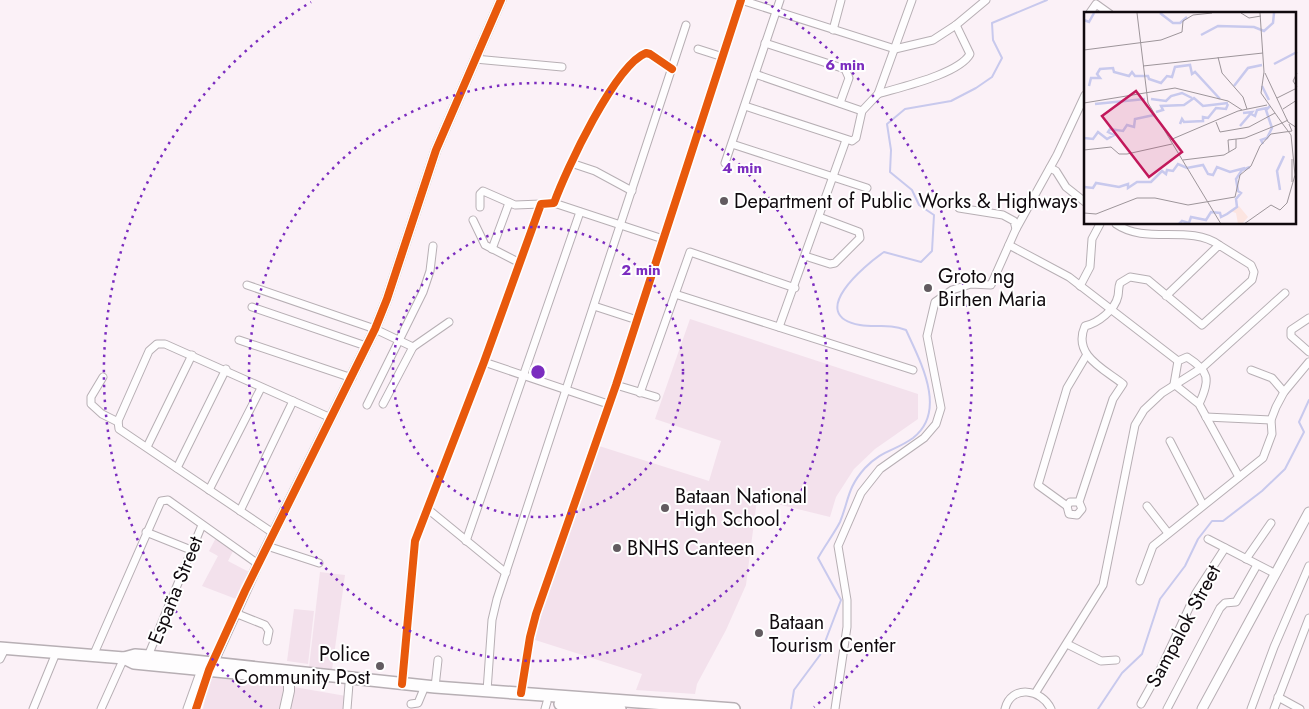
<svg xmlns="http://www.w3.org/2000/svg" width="1309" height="709" font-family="Jost,sans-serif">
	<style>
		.built { fill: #f3e1ec }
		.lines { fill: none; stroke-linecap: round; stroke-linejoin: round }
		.stream { stroke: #c8c9ed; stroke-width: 2 }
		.minor-casing { stroke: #b7afb4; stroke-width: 9 }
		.tertiary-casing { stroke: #b7afb4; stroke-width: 11 }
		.secondary-casing { stroke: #b7afb4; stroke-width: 12 }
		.primary-casing { stroke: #b7afb4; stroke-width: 14 }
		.minor { stroke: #fefdfe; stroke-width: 7 }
		.tertiary { stroke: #fefdfe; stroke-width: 9 }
		.secondary { stroke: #fefdfe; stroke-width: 10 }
		.primary { stroke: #fefdfe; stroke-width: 11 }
		.cycleway-casing { stroke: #fff; stroke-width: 11 }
		.cycleway { stroke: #e8590c; stroke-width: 8 }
		.ring { fill: none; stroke: #7b2cbf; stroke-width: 2.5; stroke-dasharray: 2.5 5 }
		.poi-dot { fill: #625b60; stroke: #fff; stroke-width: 2 }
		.labels { text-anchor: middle; stroke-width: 4; stroke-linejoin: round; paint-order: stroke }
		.poi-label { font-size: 20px; fill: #100a0e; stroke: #fff; text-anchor: start }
		.street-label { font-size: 20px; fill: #100a0e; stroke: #fff }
		.inset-river { fill: none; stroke: #c8c9ed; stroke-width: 2.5 }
		.inset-road { fill: none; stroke: #9d959a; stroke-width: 1 }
		.view { fill: #c2185b; fill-opacity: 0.15; stroke: #c2185b; stroke-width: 2.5 }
		.inset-edge { fill: none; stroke: #100a0e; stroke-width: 2.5 }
		.centre { fill: #7b2cbf; stroke: #fff; stroke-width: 2.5 }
		.ring-label { font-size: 15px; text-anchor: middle; font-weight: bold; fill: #7b2cbf; stroke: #fff; stroke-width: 4; stroke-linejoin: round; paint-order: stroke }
	</style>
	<rect width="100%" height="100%" fill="#fbf1f7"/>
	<!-- built -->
	<g class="built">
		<polygon points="690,319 918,394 918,419 875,449 854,469 836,497 830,517 757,499 746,585 726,630 697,684 695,694 636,690 642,674 532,639 596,445 709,481 721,441 655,419"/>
		<polygon points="217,536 234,549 228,561 249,572 236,599 202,586 218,556 209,551"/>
		<polygon points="320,572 345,575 332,670 309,667"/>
		<polygon points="294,609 314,611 308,664 287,661"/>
		<polygon points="210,675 284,686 281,709 203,709"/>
		<polygon points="294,687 346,696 343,709 289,709"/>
	</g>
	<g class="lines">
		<!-- stream -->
		<g class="stream">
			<path d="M791 709 794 690 820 655 841 600 818 558C824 547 835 532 840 522 849 500 847 488 865 468 882 450 895 451 913 438 948 411 920 361 906 330 888 323 877 328 860 325 805 315 865 265 884 252L921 262 932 251 934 215 919 205 912 190 890 172 891 150 887 124 905 109 951 101 976 88 992 77 1002 58 993 40 992 23 1047 0"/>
			<polyline points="1098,709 1122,673 1142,654 1160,599 1185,566 1198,539 1212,521 1223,521 1262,491 1285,469 1304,432 1299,422 1309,400"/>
		</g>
		<defs>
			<g id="minor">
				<polyline points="741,0 895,49 933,40 956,25 986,0"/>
				<polyline points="1089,14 1096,4 1110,14"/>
				<polyline points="833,30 841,0"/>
				<polyline points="765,43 845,69 849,78 840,103"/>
				<polyline points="698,49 723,57"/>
				<polyline points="475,59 562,67"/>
				<polyline points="755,74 862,111"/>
				<path d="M878 94C901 87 959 74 970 54L956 25"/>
				<polyline points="745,106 852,141 856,138 862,111 878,94 912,0"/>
				<polyline points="732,144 867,188"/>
				<polyline points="571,163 595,171 632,191"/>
				<polyline points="725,163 780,0"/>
				<polyline points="1050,168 1056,171 1066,187 1085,202"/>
				<polyline points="554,203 663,239"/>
				<polyline points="480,207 480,194 483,191 515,205 541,204"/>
				<polyline points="473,220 485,245 520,263"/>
				<path d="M1116 224C1146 245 1189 224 1219 245"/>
				<polyline points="1016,229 1057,155 1085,95"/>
				<polyline points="1009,245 1069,277 1178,361"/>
				<polyline points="492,249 509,203"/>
				<polyline points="805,256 830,264 835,263 860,238 859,232 819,217"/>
				<polyline points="247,285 375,329 413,347 449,322"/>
				<polyline points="1080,286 1090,267 1092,239 1100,224"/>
				<polyline points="675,294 913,370"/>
				<polyline points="594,306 637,320"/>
				<polyline points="252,307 366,346"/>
				<polyline points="1309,318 1291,330 1291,336 1309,352"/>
				<polyline points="779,327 846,140"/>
				<polyline points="239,340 352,378"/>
				<polyline points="484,362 608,404"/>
				<polyline points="1251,370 1272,378 1284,392"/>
				<polyline points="103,377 91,397 91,404 102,414 118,422"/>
				<polyline points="616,385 656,397"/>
				<polyline points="640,393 690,252 795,288"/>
				<polyline points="383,404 413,347"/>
				<path d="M1199 404C1211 379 1209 371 1187 357L1178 361 1174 384 1199 404 1239 477"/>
				<polyline points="367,405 423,292 430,271 433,246"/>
				<polyline points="1206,417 1271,420"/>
				<polyline points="1170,441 1203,505"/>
				<polyline points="147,447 192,355"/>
				<polyline points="177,468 226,369"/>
				<polyline points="209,490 261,388"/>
				<path d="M1079 502H1070L1067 506 1069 514 1077 515 1082 509 1079 502 1113 399 1123 384C1104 369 1072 355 1085 326 1098 323 1115 310 1118 296 1119 291 1118 288 1120 283L1130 277 1148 280 1202 325 1252 280 1254 272 1251 265 1219 245 1166 296"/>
				<polyline points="1067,506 1038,485 1067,388 1086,356"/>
				<polyline points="1147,506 1168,533"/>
				<polyline points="429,510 506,573"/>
				<polyline points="240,511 293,401"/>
				<polyline points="146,532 191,550"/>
				<polyline points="273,533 119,429 118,421 149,351 157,344 165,344 331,418"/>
				<polyline points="1208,539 1276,574"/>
				<polyline points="466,541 580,212"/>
				<polyline points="267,546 319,563"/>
				<polyline points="1246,559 1271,523"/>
				<polyline points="1140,581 1153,546 1263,458 1272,434 1271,420 1276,407 1284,392 1309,362"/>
				<polyline points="235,613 265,625 269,631 267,641"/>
				<polyline points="1067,644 1101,661 1116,660"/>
				<polyline points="93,656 161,501 168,500 258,564"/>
				<polyline points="148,656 202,525"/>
				<polyline points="0,659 5,649"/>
				<path d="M402 684 415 541 484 362 541 204 554 203C566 170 615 65 646 53L650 54 672 69"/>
				<polyline points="435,687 438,660"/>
				<polyline points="487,691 492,620 497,599 686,25"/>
				<polyline points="1036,692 1103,585 1135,425 1144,410 1162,393 1203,367 1285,293"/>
				<polyline points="521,693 530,637 536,614 616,385 741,0"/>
				<polyline points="1278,697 1300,709"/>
				<polyline points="411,704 418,703 423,691"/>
				<polyline points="1141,704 1161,668 1196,593 1225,548"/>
				<polyline points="33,709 56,653"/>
				<polyline points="101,709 124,658"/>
				<polyline points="187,709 202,667"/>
				<polyline points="196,709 211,667"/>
				<polyline points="347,709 349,684"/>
				<polyline points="545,709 547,702"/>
				<polyline points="835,709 847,627 847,600 838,546 861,493 880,469 924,438 936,424 941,408 927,336 935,302 952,290 971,284 991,285 1016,229 1014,221 1003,215 959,208"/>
				<path d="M1005 709C1011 684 1042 689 1051 709"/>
				<polyline points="1167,709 1220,608 1225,603 1236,602 1257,565"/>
				<polyline points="1251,709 1274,647 1309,566"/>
				<polyline points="1274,709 1309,618"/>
			</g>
			<g id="tertiary">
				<polyline points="214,661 258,564 375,329 387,299 436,150 501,0"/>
				<polyline points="1202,709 1309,512"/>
			</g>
			<polyline id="secondary" points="285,709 289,691 289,671"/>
			<g id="primary">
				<polyline points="0,648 124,658 135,655 148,656 435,687 734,709"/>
				<polyline points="124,658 134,663 288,678"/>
				<polyline points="560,704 620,709"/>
			</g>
		</defs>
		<!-- minor casing -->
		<use href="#minor" class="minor-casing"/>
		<!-- tertiary casing -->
		<use href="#tertiary" class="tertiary-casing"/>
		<!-- secondary casing -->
		<use href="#secondary" class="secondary-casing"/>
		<!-- primary casing -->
		<use href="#primary" class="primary-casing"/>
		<!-- minor -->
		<use href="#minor" class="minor"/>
		<!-- tertiary -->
		<use href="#tertiary" class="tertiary"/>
		<!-- secondary -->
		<use href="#secondary" class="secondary"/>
		<!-- primary -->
		<use href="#primary" class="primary"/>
		<defs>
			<g id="cycleway">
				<path d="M402 684 415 541 484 362 541 204 554 203C566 170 615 65 646 53L650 54 672 69"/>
				<polyline points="521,693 530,637 536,614 616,385 741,0"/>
				<polyline points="196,709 209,670 245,591 375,329 387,299 436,150 501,0"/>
			</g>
		</defs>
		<!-- cycleway casing -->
		<use href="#cycleway" class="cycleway-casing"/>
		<!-- cycleway -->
		<use href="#cycleway" class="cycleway"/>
	</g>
	<!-- distance rings -->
	<g class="ring">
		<circle cx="538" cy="372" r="145"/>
		<circle cx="538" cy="372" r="289"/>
		<path d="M262 707A434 434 0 0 1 311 2M765 2A434 434 0 0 1 814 707"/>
	</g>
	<!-- markers -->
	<g class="poi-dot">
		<circle cx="724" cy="201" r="5"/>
		<circle cx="928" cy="288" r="5"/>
		<circle cx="665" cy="508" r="5"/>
		<circle cx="617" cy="548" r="5"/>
		<circle cx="759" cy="633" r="5"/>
		<circle cx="380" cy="666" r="5"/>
	</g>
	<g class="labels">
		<!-- poi labels -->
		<g class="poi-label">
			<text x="734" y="208">Department of Public Works &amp; Highways</text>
			<text x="938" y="283">Groto ng<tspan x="938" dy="23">Birhen Maria</tspan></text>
			<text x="675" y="503">Bataan National<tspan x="675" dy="23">High School</tspan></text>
			<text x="627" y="555">BNHS Canteen</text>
			<text x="769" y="629">Bataan<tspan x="769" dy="23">Tourism Center</tspan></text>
			<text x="370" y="661" text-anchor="end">Police<tspan x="370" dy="23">Community Post</tspan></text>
		</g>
		<!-- street labels -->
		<g class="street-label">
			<text transform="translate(175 590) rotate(-68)" y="7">España Street</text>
			<text transform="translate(1183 626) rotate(-62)" y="7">Sampalok Street</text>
		</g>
	</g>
	<!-- overview -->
	<g transform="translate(1084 12)">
		<rect width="212" height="212" fill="#fbf1f7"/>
		<path d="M155 194 164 205 158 212H154L152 201 146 199Z" fill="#fce5e1"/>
		<path class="inset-river" d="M76 1 89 11H96L103 5M0 8 5 10 10 1M117 23 134 14 170 15 180 19 189 11 190 1M190 52 213 40M5 74 7 66H16L13 62 16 57 29 56 30 60 45 64 48 60 51 64H64L65 67 77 71 83 64 88 65 91 55 106 53 108 62 111 60 136 87M150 74 164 56 178 53M178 74 185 88M67 87 82 89 87 84 98 81 108 86M11 92 61 87M72 100 79 98 77 94 100 93 110 86 119 94 144 91M167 102 171 104 173 98 183 96M96 112 98 107 100 110 119 109V105L124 106 132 96 142 97 144 92M156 114 168 100 159 101M0 126 9 127 14 120 23 127 30 123 24 120 26 117 39 119 43 113 50 115 51 107 70 103M179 132 177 128 183 126 188 116 182 98 186 94M0 175 9 176 12 171 35 175 44 172V176L53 170H67L78 159 82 162 83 158 89 159 94 152 103 156 119 153 124 162 129 163 133 155 146 160 161 156M196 178 193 159 200 144M95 212 98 209 105 211 107 205 122 208 127 200 136 201 137 205 143 202 153 195 152 187 157 181 154 179 152 167 158 158 166 155"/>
		<path class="inset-road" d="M53 1 64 91 137 212M157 1 165 6 177 4M176 1 180 60 177 81 198 111 204 108M0 38 77 28 98 20 99 9 109 3 128 1M134 45 138 61 159 85 163 97M59 54 179 41M181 61 204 110 213 116M213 61 209 69 213 75M193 86 213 76M0 91 91 76 144 89 158 98M199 97 213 88M132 110 136 120 165 115 191 101M86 128 154 99 183 93M0 138 27 135 35 142H43L88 132M145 140 144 128 161 126 198 111 207 123 211 163 203 191 196 198 187 193 160 212M208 147V170M99 148 140 143 152 136V127M0 201 12 202 53 186H71L104 193 151 185 156 163 167 154 176 134 187 122 208 119 205 112"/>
		<path class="view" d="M52 79 98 140 65 165 18 104Z"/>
		<rect width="212" height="212" class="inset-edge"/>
	</g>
	<circle cx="538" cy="372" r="8" class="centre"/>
	<g class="ring-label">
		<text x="845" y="70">6 min</text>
		<text x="742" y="173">4 min</text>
		<text x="641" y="275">2 min</text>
	</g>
</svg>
